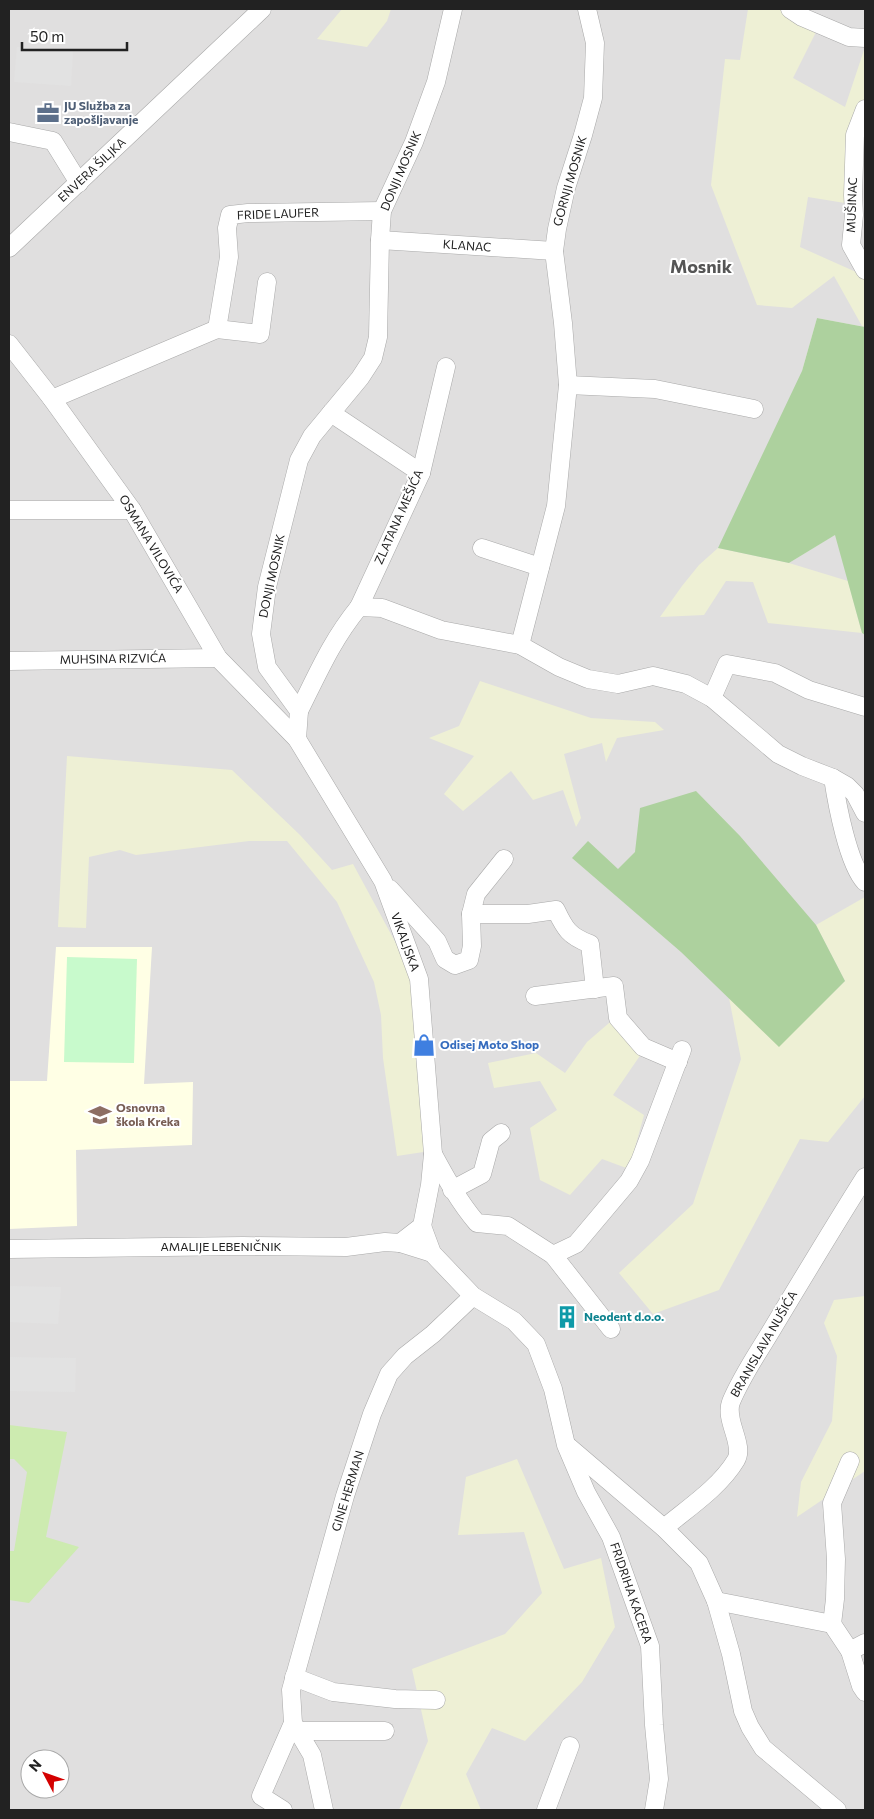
<svg xmlns="http://www.w3.org/2000/svg" width="874" height="1819" font-family="Commissioner,sans-serif">
	<style>
		.residential { fill: #e0dfdf; fill-rule: evenodd }
		.education { fill: #ffffe5 }
		.farmland { fill: #eef0d5 }
		.grass { fill: #cdebb0 }
		.forest { fill: #add19e }
		.park { fill: #c8facc }
		.parking { fill: #e2e2e2 }
		.lines { fill: none; stroke-linecap: round; stroke-linejoin: round }
		.minor-casing { stroke: #a9a9a9; stroke-width: 19 }
		.minor { stroke: #fff; stroke-width: 18 }
		.labels { text-anchor: middle; stroke-width: 4; stroke-linejoin: round; paint-order: stroke }
		.service-label { font-size: 12px; font-weight: bold; fill: #4e5e75; stroke: #fff; text-anchor: start }
		.street-label { font-size: 12px; fill: #222; stroke: #fff }
		.shop-label { font-size: 12px; font-weight: bold; fill: #366cbe; stroke: #fff; text-anchor: start }
		.education-label { font-size: 12px; font-weight: bold; fill: #785e54; stroke: #fff; text-anchor: start }
		.culture-label { font-size: 12px; font-weight: bold; fill: #0d838f; stroke: #fff; text-anchor: start }
		.district-label { font-size: 18px; font-weight: bold; fill: #555; stroke: #fff }
	</style>
	<rect width="100%" height="100%" fill="#f2efe9"/>
	<!-- residential -->
	<path class="residential" d="M9 9H865V327L817 318 802 371 789 563 836 534 862 633 865 635V1810H9ZM30 1759H60V1789H30Z"/>
	<!-- education -->
	<polygon class="education" points="56,947 152,947 144,1084 193,1082 192,1145 76,1150 77,1226 9,1229 9,1081 47,1081"/>
	<!-- farmland -->
	<g class="farmland">
		<polygon points="342,9 391,9 387,21 367,47 317,39"/>
		<polygon points="748,9 793,9 819,26 793,78 845,107 865,47 865,123 851,204 808,197 800,247 865,276 865,327 862,326 834,276 792,308 757,305 711,185 725,59 740,60"/>
		<polygon points="718,548 789,563 848,581 862,633 768,623 753,582 726,581 704,615 660,617 682,586 699,565"/>
		<polygon points="480,681 591,718 655,722 664,730 617,738 606,762 602,743 564,754 581,818 576,827 563,790 533,800 511,771 463,811 444,794 474,756 429,738 459,726"/>
		<polygon points="67,756 232,770 300,835 332,870 353,864 405,960 432,1046 430,1151 397,1156 383,1058 381,1015 374,982 337,902 287,841 249,841 136,855 120,850 89,857 86,928 58,927"/>
		<polygon points="865,897 865,1096 828,1142 800,1139 719,1290 653,1314 619,1273 693,1204 741,1059 729,998 779,1046 845,981 816,925"/>
		<polygon points="623,1011 648,1044 613,1095 644,1115 629,1169 602,1159 570,1195 540,1180 530,1128 557,1110 540,1081 494,1088 488,1063 536,1053 565,1073 587,1042"/>
		<polygon points="865,1296 865,1471 797,1517 801,1482 832,1421 837,1356 824,1323 834,1300"/>
		<polygon points="517,1459 564,1569 601,1558 615,1627 582,1682 525,1741 492,1728 466,1774 481,1810 399,1810 428,1741 412,1669 505,1634 542,1593 524,1532 458,1535 466,1477"/>
	</g>
	<!-- grass -->
	<polygon class="grass" points="9,1425 67,1432 46,1537 79,1547 29,1603 9,1600 9,1551 14,1551 27,1472 14,1459 9,1459"/>
	<!-- forest -->
	<g class="forest">
		<polygon points="817,318 865,327 865,635 862,633 835,535 789,563 718,548 802,371"/>
		<polygon points="696,791 740,836 816,925 845,981 779,1047 681,952 572,858 588,841 618,869 635,852 640,808"/>
	</g>
	<!-- park -->
	<polygon class="park" points="67,957 137,959 134,1063 64,1062"/>
	<!-- parking -->
	<g class="parking">
		<polygon points="17,47 73,51 71,86 14,82"/>
		<polygon points="9,1286 61,1287 58,1324 9,1322"/>
		<polygon points="9,1357 76,1358 75,1392 9,1391"/>
	</g>
	<g class="lines">
		<defs>
			<g id="minor">
				<polyline points="790,9 802,17 849,37 865,38"/>
				<polyline points="865,109 855,135 853,195 854,215 851,245 865,270"/>
				<polyline points="9,132 53,141 79,183"/>
				<polyline points="380,240 554,251"/>
				<polyline points="9,248 262,9"/>
				<polyline points="217,329 260,334 267,282"/>
				<polyline points="9,344 52,399 132,510 218,658 297,739 383,881 419,979 433,1154 430,1185 422,1226 400,1243"/>
				<polyline points="568,385 655,389 754,409"/>
				<polyline points="52,399 217,329 229,257 227,228 230,215 248,213 382,211"/>
				<polyline points="331,413 421,473"/>
				<polyline points="9,510 132,510"/>
				<polyline points="482,548 540,567"/>
				<polyline points="359,607 421,473 446,367"/>
				<polyline points="520,645 556,506 568,385 563,323 554,251 557,229 566,188 583,135 593,98 595,43 587,9"/>
				<polyline points="9,661 218,658"/>
				<polyline points="712,698 727,664 775,673 809,690 865,707"/>
				<path d="M299 711C318 673 332 640 359 607L382 608 441 630 520 645 559 667 588 679 618 684 653 676 686 684 712 698 778 754 802 766 833 778 847 786 855 794 865 813"/>
				<polyline points="297,739 299,711 267,667 261,634 267,587 299,460 312,436 360,378 373,358 378,337 380,240 382,211 414,142 436,82 453,9"/>
				<path d="M833 778C837 804 848 864 865 882"/>
				<path d="M504 859 476 894 471 914H528L556 910C565 929 569 936 590 944L595 989"/>
				<polyline points="390,889 437,941 445,959 455,965 469,960 472,946 471,914"/>
				<polyline points="535,996 614,986 618,1018 643,1047 678,1062"/>
				<path d="M433 1154C446 1178 459 1202 477 1223L508 1226 553 1255 576 1244 629 1181 640 1161 682 1050"/>
				<polyline points="452,1190 482,1174 491,1141 501,1133"/>
				<polyline points="422,1226 432,1253 473,1296 514,1321 536,1344 553,1389 566,1445 586,1492 611,1537 650,1646 654,1725 659,1779 654,1810"/>
				<polyline points="9,1249 243,1246 346,1247 385,1242 400,1243 432,1253"/>
				<polyline points="553,1255 611,1329"/>
				<polyline points="569,1447 664,1528 699,1563 716,1601 731,1654 743,1711 750,1727 763,1748 837,1810"/>
				<path d="M664 1528C688 1508 720 1487 736 1460 745 1445 724 1420 731 1402 742 1375 760 1350 774 1326 804 1276 834 1226 865 1177"/>
				<polyline points="716,1601 832,1624 850,1651 861,1686 865,1692"/>
				<polyline points="832,1624 835,1599 836,1559 832,1503 850,1461"/>
				<polyline points="850,1651 865,1643"/>
				<polyline points="294,1677 333,1692 395,1699 436,1700"/>
				<polyline points="299,1731 385,1731"/>
				<polyline points="283,1810 261,1796 293,1723"/>
				<polyline points="324,1810 312,1755 293,1723 291,1690 345,1496 372,1414 389,1374 405,1356 433,1334 473,1296"/>
				<polyline points="546,1810 570,1746"/>
			</g>
		</defs>
		<!-- minor casing -->
		<use href="#minor" class="minor-casing"/>
		<!-- minor -->
		<use href="#minor" class="minor"/>
	</g>
	<!-- icons -->
	<defs>
		<symbol id="office-bare" viewBox="-9 -9 18 18"><path d="M-6-3h4V-5.5h4V-3h4V5H-6ZM-1-4.5V-3h2v-1.5ZM-6 0V1H6V0Z" fill="#5c6f8a" stroke="#fff" stroke-width="2.5" paint-order="stroke"/></symbol>
		<symbol id="shop-bare" viewBox="-9 -9 18 18"><path d="M-5-2.5h2.3a2.7 3.5 0 0 1 5.4 0H5L5.5 6h-11ZM-1.5-2.5h3a1.5 2.3 0 0 0-3 0Z" fill="#3f7fe0" stroke="#fff" stroke-width="2.5" paint-order="stroke"/></symbol>
		<symbol id="school-bare" viewBox="-9 -9 18 18"><path d="M0-5L7-2L0 1L-7-2ZM-4 1L0 2.5L4 1V4Q0 6-4 4Z" fill="#8d6e63" stroke="#fff" stroke-width="2.5" paint-order="stroke"/></symbol>
		<symbol id="building-bare" viewBox="-9 -9 18 18"><path d="M-4-6H4V6H1V3H-1V6H-4ZM-2.5-4.3h1.7v1.8h-1.7ZM.8-4.3h1.7v1.8H.8ZM-2.5-1h1.7V.8h-1.7ZM.8-1h1.7V.8H.8Z" fill="#0f9aa8" stroke="#fff" stroke-width="2.5" paint-order="stroke"/></symbol>
	</defs>
	<g fill-rule="evenodd">
		<use href="#office-bare" x="32" y="97" width="32" height="32"/>
		<use href="#shop-bare" x="408" y="1029" width="32" height="32"/>
		<use href="#school-bare" x="84" y="1099" width="32" height="32"/>
		<use href="#building-bare" x="551" y="1301" width="32" height="32"/>
	</g>
	<g class="labels">
		<!-- service labels -->
		<g class="service-label">
			<text x="64" y="110">JU Služba za<tspan x="64" dy="14">zapošljavanje</tspan></text>
		</g>
		<!-- street labels -->
		<g class="street-label">
			<text transform="translate(92 170) rotate(-43)" y="4">ENVERA ŠILJKA</text>
			<text transform="translate(401 171) rotate(-67)" y="4">DONJI MOSNIK</text>
			<text transform="translate(570 181) rotate(-74)" y="4">GORNJI MOSNIK</text>
			<text transform="translate(852 205) rotate(-88)" y="4">MUŠINAC</text>
			<text transform="translate(278 214) rotate(-2)" y="4">FRIDE LAUFER</text>
			<text transform="translate(467 246) rotate(4)" y="4">KLANAC</text>
			<text transform="translate(399 517) rotate(-66)" y="4">ZLATANA MEŠIĆA</text>
			<text transform="translate(151 544) rotate(59)" y="4">OSMANA VILOVIĆA</text>
			<text transform="translate(272 576) rotate(-78)" y="4">DONJI MOSNIK</text>
			<text transform="translate(113 659) rotate(-1)" y="4">MUHSINA RIZVIĆA</text>
			<text transform="translate(405 942) rotate(70)" y="4">VIKALJSKA</text>
			<text x="221" y="1251">AMALIJE LEBENIČNIK</text>
			<text transform="translate(764 1344) rotate(-60)" y="4">BRANISLAVA NUŠIĆA</text>
			<text transform="translate(348 1491) rotate(-73)" y="4">GINE HERMAN</text>
			<text transform="translate(631 1593) rotate(71)" y="4">FRIDRIHA KACERA</text>
		</g>
		<!-- shop labels -->
		<g class="shop-label">
			<text x="440" y="1049">Odisej Moto Shop</text>
		</g>
		<!-- education labels -->
		<g class="education-label">
			<text x="116" y="1112">Osnovna<tspan x="116" dy="14">škola Kreka</tspan></text>
		</g>
		<!-- culture labels -->
		<g class="culture-label">
			<text x="584" y="1321">Neodent d.o.o.</text>
		</g>
		<!-- district labels -->
		<g class="district-label">
			<text x="701" y="273">Mosnik</text>
		</g>
	</g>
	<!-- border -->
	<rect width="874" height="1819" fill="none" stroke="#222222" stroke-width="20"/>
	<!-- north arrow -->
	<g transform="translate(45 1774) rotate(311)"><circle r="24" fill="#ffffff" stroke="#a7a7a7"/>
	<path d="M0-4L9 19L0 12L-9 19Z" fill="#d40000"/>
	<text y="-8" font-size="14" font-weight="bold" text-anchor="middle" fill="#222222">N</text>
	</g>
	<!-- scale -->
	<path d="M22 42v8h105v-8" fill="none" stroke="#222222" stroke-width="2.5"/>
	<text x="30" y="42" font-size="15" fill="#222222" stroke="#ffffff" stroke-width="4" paint-order="stroke">50 m</text>
</svg>
